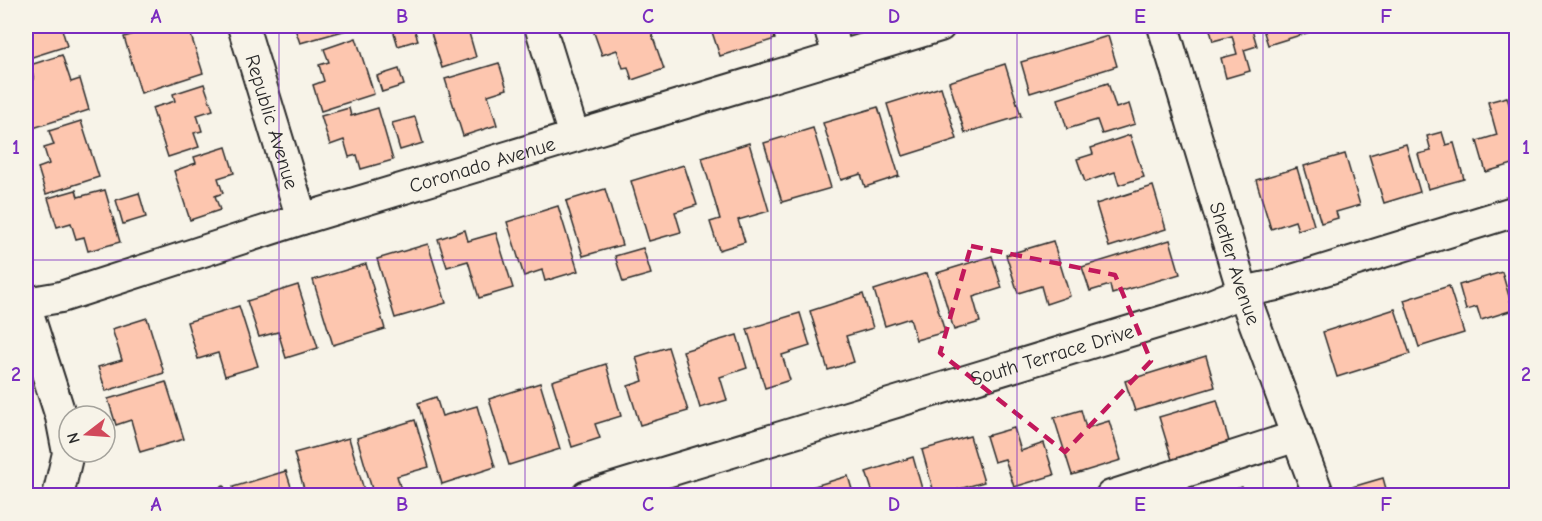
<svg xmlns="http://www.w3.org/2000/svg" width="1542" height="521" font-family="'Comic Neue',sans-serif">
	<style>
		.building { fill: #fdc6af; stroke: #2b2b2b; stroke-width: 1.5 }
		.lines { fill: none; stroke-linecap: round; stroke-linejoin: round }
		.minor-casing { stroke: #2b2b2b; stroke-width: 34 }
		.minor { stroke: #f7f3e8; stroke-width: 30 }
		.marked { fill: none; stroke: #c2185b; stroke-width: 4.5; stroke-dasharray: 12 8; stroke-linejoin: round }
		.grid { fill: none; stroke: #7b2cbf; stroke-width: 1.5; stroke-opacity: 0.55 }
		.labels { text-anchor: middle; stroke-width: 6; stroke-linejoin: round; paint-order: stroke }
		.street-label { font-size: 20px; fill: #2b2b2b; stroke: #f7f3e8 }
		.neatline { fill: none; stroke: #7b2cbf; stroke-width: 2 }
		.grid-label { font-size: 20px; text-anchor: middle; font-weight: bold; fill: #7b2cbf }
	</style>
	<rect width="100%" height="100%" fill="#f7f3e8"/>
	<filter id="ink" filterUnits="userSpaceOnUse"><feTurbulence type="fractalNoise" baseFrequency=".0167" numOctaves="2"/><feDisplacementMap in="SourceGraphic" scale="12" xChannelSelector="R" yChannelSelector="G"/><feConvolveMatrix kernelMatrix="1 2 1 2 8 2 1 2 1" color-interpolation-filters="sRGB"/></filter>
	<g filter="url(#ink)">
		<!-- building -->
		<g class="building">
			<polygon points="26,26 61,26 67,46 26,59"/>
			<polygon points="161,26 188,26 203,73 141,93 124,37"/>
			<polygon points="294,26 361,26 300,43"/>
			<polygon points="392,26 413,26 418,40 398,46"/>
			<polygon points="429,26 470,26 467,26 476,57 442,68"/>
			<polygon points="605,26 649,26 664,69 632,80 628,67 623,68 617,50 602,55 593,30"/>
			<polygon points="710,26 771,26 775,39 720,56"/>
			<polygon points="1209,26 1251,26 1257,46 1244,50 1250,71 1226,78 1221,58 1237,54 1232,36 1213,41"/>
			<polygon points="1262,26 1308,26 1310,32 1268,45"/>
			<polygon points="1108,36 1117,66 1030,93 1021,62"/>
			<polygon points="356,38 374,94 321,111 313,85 324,81 319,65 329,62 324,49"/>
			<polygon points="62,55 71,82 80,79 89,110 27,130 26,99 29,98 26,81 34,79 30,65"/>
			<polygon points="499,63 507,89 488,95 497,125 463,136 445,79"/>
			<polygon points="1005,64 1021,116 965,133 949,82"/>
			<polygon points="399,69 404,85 382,92 377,76"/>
			<polygon points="1108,83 1116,108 1129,104 1135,124 1102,134 1097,120 1067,129 1058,99"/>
			<polygon points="204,84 213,110 197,115 202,131 194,133 199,147 168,157 152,108 175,101 173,94"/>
			<polygon points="941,87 957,139 903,156 887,104"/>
			<polygon points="1507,97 1516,127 1516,163 1486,172 1477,141 1497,135 1488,102"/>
			<polygon points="878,107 899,176 865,187 861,174 841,180 823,123"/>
			<polygon points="349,108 351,116 378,108 393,160 361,169 357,155 349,157 344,140 330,145 321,116"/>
			<polygon points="415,117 423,143 400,150 392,123"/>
			<polygon points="81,121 99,177 46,194 38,168 49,164 44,148 54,145 49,131"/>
			<polygon points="813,128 831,188 782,202 764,143"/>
			<polygon points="1442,132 1446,145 1454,143 1464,179 1428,189 1418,154 1431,151 1427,136"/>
			<polygon points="1130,135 1144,177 1119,185 1115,172 1085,182 1077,159 1093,154 1091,148"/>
			<polygon points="749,143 769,211 738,220 745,242 719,250 710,222 720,219 702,158"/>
			<polygon points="1406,144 1420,192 1384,203 1369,155"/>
			<polygon points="226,147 234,173 218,178 223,193 215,196 220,210 190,220 174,171 196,163 194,157"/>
			<polygon points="1345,154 1360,205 1336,212 1338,218 1321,223 1304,166"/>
			<polygon points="684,165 697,205 675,212 681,232 649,241 631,181"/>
			<polygon points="1297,168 1314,225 1298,230 1295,221 1271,229 1256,180"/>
			<polygon points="1153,186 1166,229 1109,247 1096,204"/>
			<polygon points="605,189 622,245 583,256 566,201"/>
			<polygon points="76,190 78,197 105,190 120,242 88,251 84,237 76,239 71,223 57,227 48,198"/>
			<polygon points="139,193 146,217 123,224 116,200"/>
			<polygon points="558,206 578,271 545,281 542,270 524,276 507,222"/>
			<polygon points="465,230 468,241 496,233 513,288 479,298 468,261 447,267 438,239"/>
			<polygon points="1170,240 1180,274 1112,294 1110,285 1090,291 1082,267"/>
			<polygon points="1053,241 1070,296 1046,304 1041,286 1018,293 1006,255"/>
			<polygon points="428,244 446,303 395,318 377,259"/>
			<polygon points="643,248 651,274 623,282 615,256"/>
			<polygon points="992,256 1002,288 973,297 980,322 954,330 937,273"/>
			<polygon points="366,264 385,329 333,345 313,280"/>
			<polygon points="1502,272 1513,310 1481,320 1477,307 1466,310 1459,285"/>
			<polygon points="927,273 945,332 916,340 910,318 885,326 874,290"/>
			<polygon points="298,285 318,348 286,358 278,332 259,337 247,301"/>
			<polygon points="1449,286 1464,333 1419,347 1404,300"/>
			<polygon points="863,294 873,328 846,336 854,362 828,370 810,311"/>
			<polygon points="239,306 258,366 225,376 218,353 198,359 187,322"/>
			<polygon points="1395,309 1410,354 1337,377 1323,332"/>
			<polygon points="800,313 810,346 782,355 790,380 765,388 747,329"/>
			<polygon points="147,318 164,373 106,391 98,367 122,360 112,329"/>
			<polygon points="737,335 747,368 720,377 727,400 700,408 683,351"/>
			<polygon points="668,347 688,411 640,425 628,386 643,381 636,357"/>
			<polygon points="1206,356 1215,387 1135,411 1125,381"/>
			<polygon points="606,364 621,416 595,424 600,438 572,447 552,381"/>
			<polygon points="166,382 184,439 140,452 131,420 116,425 108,399"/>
			<polygon points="540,383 560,449 509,465 489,399"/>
			<polygon points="436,397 442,416 477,406 495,467 442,484 418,403"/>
			<polygon points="1217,400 1230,445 1173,463 1159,417"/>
			<polygon points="1081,410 1086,428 1109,421 1121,460 1072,475 1054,418"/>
			<polygon points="415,420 429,467 397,476 403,496 374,496 357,438"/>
			<polygon points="1014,428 1021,451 1044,443 1054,475 1014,487 1005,459 994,462 986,436"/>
			<polygon points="970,436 984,482 935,496 922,450"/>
			<polygon points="349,438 364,490 346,496 306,496 294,453"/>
			<polygon points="913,457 924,496 874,496 866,472"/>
			<polygon points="286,471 294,496 235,496 233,487"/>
			<polygon points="848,476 854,496 799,496 798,491"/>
			<polygon points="1383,478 1388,496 1355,496 1352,487"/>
			<polygon points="224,486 227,496 193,496"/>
			<polygon points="1242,487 1245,496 1214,496"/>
		</g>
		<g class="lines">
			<defs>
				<g id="minor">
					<path id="s1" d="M243 26 302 219"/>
					<polyline points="540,26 574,136"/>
					<polyline points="829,26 838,55"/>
					<path id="s2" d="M1163 26 1243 292 1319 496"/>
					<path id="s3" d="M26 303 61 297 302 219 940 26"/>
					<polyline points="26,307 61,417 68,453 58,496"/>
					<path id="s4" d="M587 496 1196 311 1243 292 1276 285 1516 211"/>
					<polyline points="1111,496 1297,436"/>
				</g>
			</defs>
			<!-- minor casing -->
			<use href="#minor" class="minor-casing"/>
			<!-- minor -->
			<use href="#minor" class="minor"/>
		</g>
	</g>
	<!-- marked area -->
	<path class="marked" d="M971 246 1115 275 1151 361 1065 452 940 353Z"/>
	<!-- grid -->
	<path class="grid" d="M279 26V496M525 26V496M771 26V496M1017 26V496M1263 26V496M26 260H1516"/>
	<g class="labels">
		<!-- street labels -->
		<g class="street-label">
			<text dy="7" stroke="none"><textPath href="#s1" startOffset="100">Republic Avenue</textPath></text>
			<text dy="7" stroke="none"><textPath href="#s3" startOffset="477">Coronado Avenue</textPath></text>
			<text dy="7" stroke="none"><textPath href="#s2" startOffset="248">Shetler Avenue</textPath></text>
			<text dy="7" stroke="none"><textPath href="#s4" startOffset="486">South Terrace Drive</textPath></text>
		</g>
	</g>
	<!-- margin -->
	<rect width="1542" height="521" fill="none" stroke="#f7f3e8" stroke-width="66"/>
	<!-- north arrow -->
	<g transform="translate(87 434) rotate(253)"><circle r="28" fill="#f7f3e8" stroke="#a5a39c" stroke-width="1.5"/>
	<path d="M0-4.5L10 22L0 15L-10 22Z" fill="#d1495b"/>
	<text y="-9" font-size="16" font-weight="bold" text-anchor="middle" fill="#2b2b2b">N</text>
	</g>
	<rect x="33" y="33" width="1476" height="455" class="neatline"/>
	<g class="grid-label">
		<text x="156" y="23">A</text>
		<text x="402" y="23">B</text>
		<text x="648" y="23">C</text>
		<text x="894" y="23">D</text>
		<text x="1140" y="23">E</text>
		<text x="1386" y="23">F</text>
		<text x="16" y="154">1</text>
		<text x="1526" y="154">1</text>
		<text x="16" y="381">2</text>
		<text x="1526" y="381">2</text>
		<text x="156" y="511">A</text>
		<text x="402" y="511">B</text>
		<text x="648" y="511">C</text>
		<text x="894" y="511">D</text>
		<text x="1140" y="511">E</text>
		<text x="1386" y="511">F</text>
	</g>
</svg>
